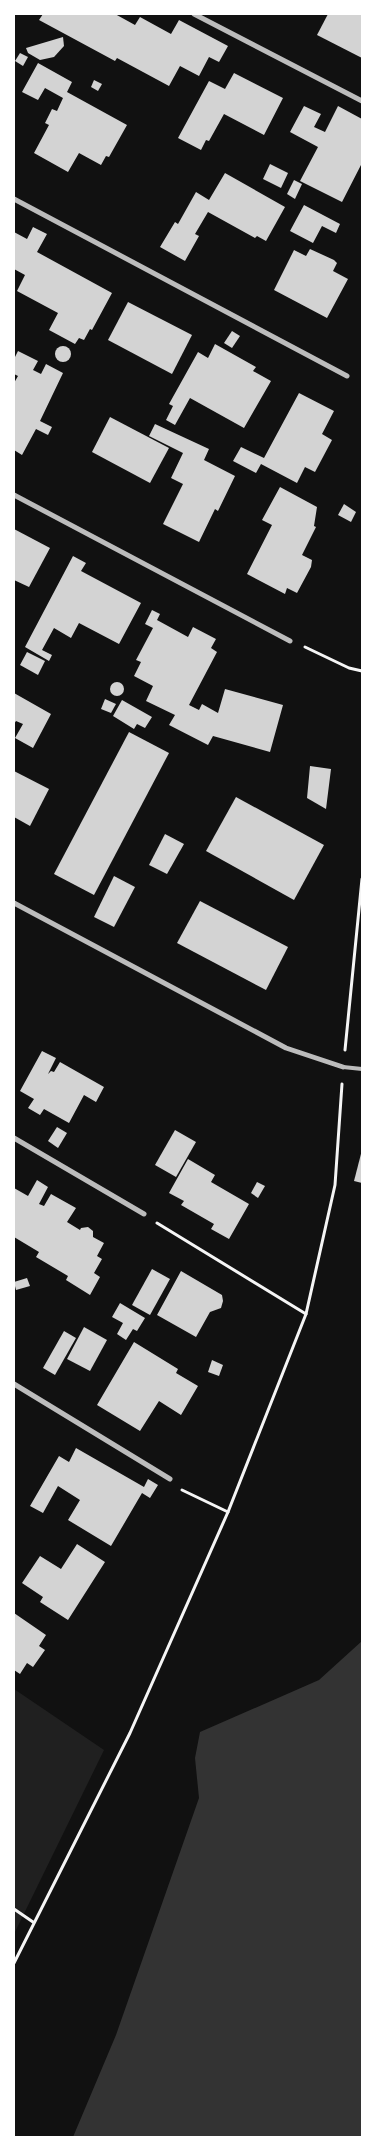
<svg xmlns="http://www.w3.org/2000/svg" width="376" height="2151" font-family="Montserrat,sans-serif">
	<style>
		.green { fill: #202020 }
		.water { fill: #333 }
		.building { fill: #d3d3d3 }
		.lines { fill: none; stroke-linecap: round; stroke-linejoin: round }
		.path { stroke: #f5f5f5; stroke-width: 3 }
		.service { stroke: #bcbcbc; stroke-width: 4 }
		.minor { stroke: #bcbcbc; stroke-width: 5 }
	</style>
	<rect width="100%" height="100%" fill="#111"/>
	<!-- green -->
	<polygon class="green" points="14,1689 104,1750 14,1934"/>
	<!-- water -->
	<polygon class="water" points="362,1641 362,2137 73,2137 116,2035 199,1798 195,1758 200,1732 319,1680"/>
	<!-- building -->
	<g class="building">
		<polygon points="43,14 115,14 135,25 140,17 171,34 179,20 228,46 219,62 209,57 199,76 180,66 169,86 117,58 115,61 39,20"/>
		<polygon points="328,14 362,14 362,58 317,35"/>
		<polygon points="63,37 64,46 54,57 40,60 28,53 26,48"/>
		<polygon points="20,53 28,57 23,66 15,61"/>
		<polygon points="38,63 72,82 67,92 127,125 109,157 106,156 101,165 79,153 68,172 34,153 49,125 45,123 52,109 57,111 63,98 45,88 38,100 22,92"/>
		<polygon points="234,73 283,98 264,135 224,114 209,141 206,140 201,150 178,138 209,81 225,89"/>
		<polygon points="94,80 102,84 98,91 91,87"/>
		<polygon points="304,106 321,114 314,127 325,132 338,106 362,119 362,163 342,202 300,181 318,147 290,132"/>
		<polygon points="270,164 288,173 281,188 263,179"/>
		<polygon points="225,173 285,207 266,241 257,236 255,238 208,212 195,234 199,236 185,261 160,247 175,222 178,224 196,192 209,200"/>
		<polygon points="294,180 302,184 295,199 287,194"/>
		<polygon points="304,205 340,224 336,233 322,226 313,243 290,231"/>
		<polygon points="33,227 47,234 37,252 112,293 92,330 90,329 84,340 79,338 75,344 49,330 58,313 17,291 25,275 14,269 14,232 27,239"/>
		<polygon points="310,249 334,260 337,263 333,271 348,279 327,318 274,290 294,250 306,256"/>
		<polygon points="128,302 192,335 172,374 108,340"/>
		<polygon points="232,331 240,336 232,348 224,343"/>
		<polygon points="215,344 256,367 253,371 271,381 244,428 190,398 175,425 166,420 173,406 169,404 198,352 208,358"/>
		<circle cx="63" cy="354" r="8"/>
		<polygon points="18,351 38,361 33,370 41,374 46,364 63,373 40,421 52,427 48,435 36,429 22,455 14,450 14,383 18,376 14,374 14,359"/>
		<polygon points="299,393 334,411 322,434 332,440 315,472 305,467 297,483 261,464 256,473 233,461 241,447 264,458"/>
		<polygon points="110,417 169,448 150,483 92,452"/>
		<polygon points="155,424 209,449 204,460 235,476 218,511 215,509 199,542 163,524 183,484 171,478 183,453 149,436"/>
		<polygon points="280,487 317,507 314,526 316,527 302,555 312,560 311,567 297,593 287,588 285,594 247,574 272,525 262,520"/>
		<polygon points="344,504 356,512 351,522 338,515"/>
		<polygon points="14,529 50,548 29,587 14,580"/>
		<polygon points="73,556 86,563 81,571 141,603 119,644 79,623 71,638 54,628 42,650 52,655 49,661 25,647"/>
		<polygon points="152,610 160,614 157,620 188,637 193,627 216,639 211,648 217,652 189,705 199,710 202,704 218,713 225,689 283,705 270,752 213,736 208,745 169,725 175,715 146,701 153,686 134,676 141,662 136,660 153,628 145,624"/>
		<polygon points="27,652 45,661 38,675 20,665"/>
		<circle cx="117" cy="689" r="7"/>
		<polygon points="14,693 51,714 33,748 15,738 23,724 16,721 14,724"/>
		<polygon points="105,699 116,704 111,713 101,709"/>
		<polygon points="122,700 152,717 145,728 137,724 134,729 113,716"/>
		<polygon points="129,732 169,753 94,895 54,874"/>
		<polygon points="310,766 331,769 326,809 307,798"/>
		<polygon points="14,771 49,789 30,826 14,817"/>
		<polygon points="236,797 324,845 294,900 206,851"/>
		<polygon points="165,834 184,844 167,874 149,865"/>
		<polygon points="114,876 135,887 114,927 94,917"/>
		<polygon points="200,901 288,947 266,990 177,943"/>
		<polygon points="42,1051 56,1058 48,1074 51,1071 54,1072 60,1062 104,1087 96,1102 84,1095 69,1123 44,1109 40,1115 28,1108 34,1099 20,1091"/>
		<polygon points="57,1127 67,1133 58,1148 48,1141"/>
		<polygon points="175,1130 196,1142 176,1177 155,1165"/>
		<polygon points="362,1150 362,1183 354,1181"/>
		<polygon points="188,1159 215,1175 211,1182 249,1204 229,1239 211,1229 214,1224 181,1205 184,1201 169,1193"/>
		<polygon points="37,1180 48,1187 39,1204 44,1206 51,1194 76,1208 67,1222 80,1230 81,1228 88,1227 93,1231 93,1237 104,1243 97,1256 102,1259 94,1273 100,1277 90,1295 66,1280 68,1276 36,1257 39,1252 14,1237 14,1188 28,1196"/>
		<polygon points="257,1182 265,1186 258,1198 251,1193"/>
		<polygon points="152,1269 170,1279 150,1315 132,1305"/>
		<polygon points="181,1271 222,1295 223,1301 221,1308 210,1312 196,1337 157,1315"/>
		<polygon points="27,1278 30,1286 16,1290 14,1282"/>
		<polygon points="120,1303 145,1318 137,1331 133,1329 126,1340 117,1334 123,1323 112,1317"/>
		<polygon points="84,1327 107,1340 90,1371 67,1359"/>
		<polygon points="64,1331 76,1338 55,1375 43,1368"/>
		<polygon points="134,1342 178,1369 176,1373 198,1386 181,1415 159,1401 140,1431 97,1405"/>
		<polygon points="212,1360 223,1365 219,1376 208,1372"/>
		<polygon points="76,1448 144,1487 148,1479 158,1485 150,1498 142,1493 111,1546 68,1520 80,1500 58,1486 43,1513 30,1506 59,1456 69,1462"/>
		<polygon points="77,1544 105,1562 68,1620 40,1602 43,1597 22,1583 40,1556 61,1569"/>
		<polygon points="14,1613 46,1635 39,1646 45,1650 33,1667 27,1663 20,1674 14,1670"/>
	</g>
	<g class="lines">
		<!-- path -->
		<g class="path">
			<polyline points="305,647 349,668 362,671"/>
			<polyline points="345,1050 362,879"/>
			<polyline points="157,1223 306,1314"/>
			<polyline points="182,1490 228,1512"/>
			<polyline points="14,1909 33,1922"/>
			<polyline points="14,1963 130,1733 228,1512 306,1314 335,1185 342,1084"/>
		</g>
		<!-- service -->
		<polyline class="service" points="343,1067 362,1069"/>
		<!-- minor -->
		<g class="minor">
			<polyline points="194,14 362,101"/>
			<polyline points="14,199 347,376"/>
			<polyline points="14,495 290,641"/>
			<polyline points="14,903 286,1048 343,1067"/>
			<polyline points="14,1138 144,1214"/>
			<polyline points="14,1384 170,1479"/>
		</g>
	</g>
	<!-- border -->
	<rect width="376" height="2151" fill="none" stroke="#ffffff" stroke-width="30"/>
</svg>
